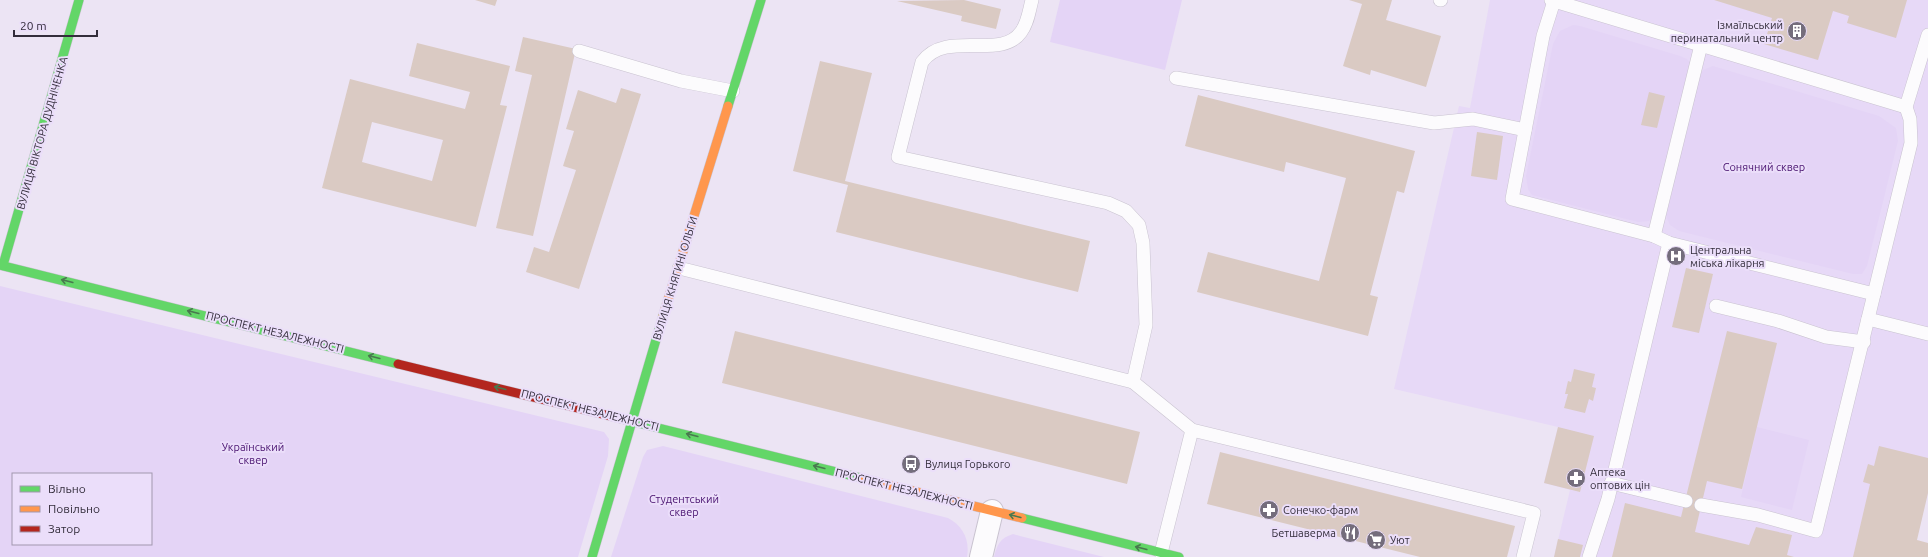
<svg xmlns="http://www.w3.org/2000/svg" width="1928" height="557" font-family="Ubuntu,sans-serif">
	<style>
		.built { fill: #e7d9f7 }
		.green { fill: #e4d4f6; fill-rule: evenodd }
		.building { fill: #dacac3; fill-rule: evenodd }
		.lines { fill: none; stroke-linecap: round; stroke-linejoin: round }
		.lane-casing { stroke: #c9c3d0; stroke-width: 14 }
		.street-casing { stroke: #c9c3d0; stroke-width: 24 }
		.fast-casing { stroke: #c9c3d0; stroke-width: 10 }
		.slow-casing { stroke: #c9c3d0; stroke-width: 10 }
		.jam-casing { stroke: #c9c3d0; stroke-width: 10 }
		.lane { stroke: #fcfbfd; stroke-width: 13 }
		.street { stroke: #fcfbfd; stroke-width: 22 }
		.fast { stroke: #63d668; stroke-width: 9 }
		.slow { stroke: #ff974d; stroke-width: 9 }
		.jam { stroke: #b3261e; stroke-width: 9 }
		.oneway { stroke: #49794f }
		.labels { text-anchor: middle; stroke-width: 4; stroke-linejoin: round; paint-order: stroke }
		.poi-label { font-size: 11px; fill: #332d3b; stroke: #ebdefa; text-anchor: start }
		.street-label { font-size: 11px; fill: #332d3b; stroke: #ebdefa }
		.park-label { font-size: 11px; fill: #491370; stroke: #ebdefa }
	</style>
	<rect width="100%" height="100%" fill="#ece4f4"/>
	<!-- built -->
	<polygon class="built" points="1490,0 1928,0 1928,493 1912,557 1554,557 1570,490 1544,483 1558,427 1394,389 1459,106 1470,108"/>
	<!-- green -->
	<g class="green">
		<polygon points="1060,0 1182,0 1165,70 1050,42"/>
		<polygon points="1573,25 1580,26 1680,56 1687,59 1690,63 1652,217 1649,221 1638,222 1532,195 1528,189 1526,176 1553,44 1560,31"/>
		<polygon points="1713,66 1879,116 1896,128 1898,141 1867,266 1862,274 1853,274 1679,231 1670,225 1666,216 1700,75 1703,70"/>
		<path d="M0 286 604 432 609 439 608 456 578 557H0ZM13 474H151V544H13Z"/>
		<polygon points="1757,427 1809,440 1792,510 1741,497"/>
		<path d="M663 446 948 518C963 526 970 540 967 557H611L643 457 647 450Z"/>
		<path d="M1013 534 1020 536 1104 557H994C997 545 1000 538 1013 534Z"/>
	</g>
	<!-- building -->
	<g class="building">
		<polygon points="475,0 497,0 495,6"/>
		<polygon points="964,0 1001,9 996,29 961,21 962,16 897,1"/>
		<polygon points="1349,0 1392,0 1386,20 1441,36 1426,87 1371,70 1370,75 1343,66 1362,4"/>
		<polygon points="1714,0 1907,0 1896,38 1847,23 1849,16 1833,11 1818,60 1764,44 1772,18"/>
		<polygon points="523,37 576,49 533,236 496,228 532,75 515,71"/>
		<path d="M417 43 510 66 500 105 507 106 476 227 322 188 350 79 465 109 470 92 409 76ZM372 122 443 140 432 181 362 162Z"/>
		<polygon points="820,61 872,73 845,181 1090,241 1078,292 836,232 848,185 793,171"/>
		<polygon points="621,88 641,94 579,289 526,272 534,247 549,252 576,170 563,166 574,131 566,129 578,90 616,103"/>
		<polygon points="1649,92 1665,96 1657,128 1641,125"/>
		<polygon points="1198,95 1415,151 1404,193 1397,191 1370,295 1378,297 1368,336 1197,292 1208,252 1319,281 1346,178 1286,162 1284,172 1185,146"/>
		<polygon points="1477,132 1503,136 1497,180 1471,176"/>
		<polygon points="1686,268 1713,274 1699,333 1672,327"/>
		<polygon points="735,331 1140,432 1127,484 722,383"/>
		<polygon points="1727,331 1777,343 1742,489 1707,481 1695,532 1749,545 1756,527 1792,535 1787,555 1794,557 1612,557 1625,503 1681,517"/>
		<polygon points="1574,369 1595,374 1592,387 1596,388 1593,401 1589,399 1585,413 1564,408 1568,394 1565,394 1568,381 1571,382"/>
		<polygon points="1558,427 1594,436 1580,492 1544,483"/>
		<polygon points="1879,446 1928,458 1928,493 1917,540 1928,543 1928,557 1853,557 1870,484 1863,482 1868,464 1874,466"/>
		<polygon points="1220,452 1515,526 1507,557 1420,557 1207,504"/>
		<polygon points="1558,539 1583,545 1580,557 1554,557"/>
	</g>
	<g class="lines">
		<defs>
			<g id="lane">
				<polyline points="1440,0 1441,0"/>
				<polyline points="1551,0 1906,107"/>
				<polyline points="1554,1 1543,36 1512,199 1654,236 1669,243 1874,294"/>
				<polyline points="579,51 681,81 733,91"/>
				<polyline points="1176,78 1434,123 1473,119 1525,130"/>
				<polyline points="1654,236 1701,45"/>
				<path d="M679 268 1133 382 1146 325 1143 243 1139 225 1126 211 1108 203 898 157 922 62C946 29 1001 61 1021 32 1028 23 1029 11 1032 0"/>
				<polyline points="1716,306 1778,321 1826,337 1864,342"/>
				<polyline points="1868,319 1928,334"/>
				<polyline points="1133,382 1192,430 1534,513 1523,557"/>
				<polyline points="1611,483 1686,501"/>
				<polyline points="1701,505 1758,515 1816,531 1911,143 1910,119 1906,107 1928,35"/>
				<polyline points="1161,553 1192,430"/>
				<polyline points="1589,557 1608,499 1669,243"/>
			</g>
			<polyline id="street" points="981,557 992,511"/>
			<g id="fast">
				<polyline points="728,106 761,0"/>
				<polyline points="0,265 398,364"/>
				<polyline points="3,265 79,0"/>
				<polyline points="614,417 865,479"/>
				<polyline points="1022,518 1179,557"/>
				<polyline points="592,557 663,316"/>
			</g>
			<g id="slow">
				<polyline points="663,316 728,106"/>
				<polyline points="865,479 1022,518"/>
			</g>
			<polyline id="jam" points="398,364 614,417"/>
		</defs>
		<!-- lane casing -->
		<use href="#lane" class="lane-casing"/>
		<!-- street casing -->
		<use href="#street" class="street-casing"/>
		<!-- fast casing -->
		<use href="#fast" class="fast-casing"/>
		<!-- slow casing -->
		<use href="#slow" class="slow-casing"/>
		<!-- jam casing -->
		<use href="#jam" class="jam-casing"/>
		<!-- lane -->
		<use href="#lane" class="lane"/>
		<!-- street -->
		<use href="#street" class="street"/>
		<!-- fast -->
		<use href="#fast" class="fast"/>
		<!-- slow -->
		<use href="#slow" class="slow"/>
		<!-- jam -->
		<use href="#jam" class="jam"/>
	</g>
	<!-- one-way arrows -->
	<defs><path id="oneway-shaft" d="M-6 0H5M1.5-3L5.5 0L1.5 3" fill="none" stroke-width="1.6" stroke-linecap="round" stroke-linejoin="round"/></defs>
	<g class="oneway">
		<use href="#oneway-shaft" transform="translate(67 281) rotate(-166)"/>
		<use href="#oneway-shaft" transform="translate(193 312) rotate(-166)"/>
		<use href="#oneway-shaft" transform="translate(374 357) rotate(-166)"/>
		<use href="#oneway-shaft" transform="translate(500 388) rotate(-166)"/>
		<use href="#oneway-shaft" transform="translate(692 435) rotate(-166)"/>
		<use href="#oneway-shaft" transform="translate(819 467) rotate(-166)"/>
		<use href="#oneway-shaft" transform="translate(1015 516) rotate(-166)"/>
		<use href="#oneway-shaft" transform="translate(1141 548) rotate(-166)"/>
	</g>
	<!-- icons -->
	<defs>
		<symbol id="building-disc" viewBox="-11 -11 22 22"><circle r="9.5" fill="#746d7c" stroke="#ebdefa"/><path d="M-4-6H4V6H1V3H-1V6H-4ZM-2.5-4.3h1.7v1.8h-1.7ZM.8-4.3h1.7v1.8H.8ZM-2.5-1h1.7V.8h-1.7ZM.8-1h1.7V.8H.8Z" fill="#fff"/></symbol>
		<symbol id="hospital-disc" viewBox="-11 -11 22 22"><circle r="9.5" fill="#746d7c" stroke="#ebdefa"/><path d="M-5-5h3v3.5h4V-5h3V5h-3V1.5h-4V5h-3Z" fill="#fff"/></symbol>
		<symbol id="bus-disc" viewBox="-11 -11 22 22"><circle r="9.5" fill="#746d7c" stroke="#ebdefa"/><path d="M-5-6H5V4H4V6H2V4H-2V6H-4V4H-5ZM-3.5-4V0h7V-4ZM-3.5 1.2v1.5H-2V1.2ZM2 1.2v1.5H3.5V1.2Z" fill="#fff"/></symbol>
		<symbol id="pharmacy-disc" viewBox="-11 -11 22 22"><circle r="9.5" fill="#746d7c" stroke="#ebdefa"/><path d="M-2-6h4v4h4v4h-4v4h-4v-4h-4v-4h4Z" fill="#fff"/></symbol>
		<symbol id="restaurant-disc" viewBox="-11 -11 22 22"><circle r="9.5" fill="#746d7c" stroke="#ebdefa"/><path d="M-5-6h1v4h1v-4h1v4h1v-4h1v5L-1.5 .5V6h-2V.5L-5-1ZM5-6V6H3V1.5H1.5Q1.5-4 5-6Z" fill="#fff"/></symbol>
		<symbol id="supermarket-disc" viewBox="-11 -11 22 22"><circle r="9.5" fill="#746d7c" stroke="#ebdefa"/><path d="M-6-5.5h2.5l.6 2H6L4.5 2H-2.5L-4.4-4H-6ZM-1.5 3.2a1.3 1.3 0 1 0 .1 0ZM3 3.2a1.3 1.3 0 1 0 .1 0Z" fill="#fff"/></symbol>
	</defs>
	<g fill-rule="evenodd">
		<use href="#building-disc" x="1786" y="20" width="22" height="22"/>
		<use href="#hospital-disc" x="1665" y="245" width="22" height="22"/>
		<use href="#bus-disc" x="900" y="453" width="22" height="22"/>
		<use href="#pharmacy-disc" x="1565" y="467" width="22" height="22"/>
		<use href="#pharmacy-disc" x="1258" y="499" width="22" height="22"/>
		<use href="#restaurant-disc" x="1339" y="522" width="22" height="22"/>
		<use href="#supermarket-disc" x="1365" y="529" width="22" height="22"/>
	</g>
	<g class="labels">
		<!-- poi labels -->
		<g class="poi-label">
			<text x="1783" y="29" text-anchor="end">Ізмаїльський<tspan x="1783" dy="13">перинатальний центр</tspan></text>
			<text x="1690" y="254">Центральна<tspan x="1690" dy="13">міська лікарня</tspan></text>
			<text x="925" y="468">Вулиця Горького</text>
			<text x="1590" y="476">Аптека<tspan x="1590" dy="13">оптових цін</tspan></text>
			<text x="1283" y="514">Сонечко-фарм</text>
			<text x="1336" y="537" text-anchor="end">Бетшаверма</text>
			<text x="1390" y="544">Уют</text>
		</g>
		<!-- street labels -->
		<g class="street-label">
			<text transform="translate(42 133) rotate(-74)" y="4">ВУЛИЦЯ ВІКТОРА ДУДНІЧЕНКА</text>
			<text transform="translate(675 278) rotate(-73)" y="4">ВУЛИЦЯ КНЯГИНІ ОЛЬГИ</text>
			<text transform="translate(275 332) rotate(14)" y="4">ПРОСПЕКТ НЕЗАЛЕЖНОСТІ</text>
			<text transform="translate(590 410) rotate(14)" y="4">ПРОСПЕКТ НЕЗАЛЕЖНОСТІ</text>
			<text transform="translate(904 489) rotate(14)" y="4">ПРОСПЕКТ НЕЗАЛЕЖНОСТІ</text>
		</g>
		<!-- park labels -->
		<g class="park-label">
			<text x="1764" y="171">Сонячний сквер</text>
			<text x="253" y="451">Український<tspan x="253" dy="13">сквер</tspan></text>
			<text x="684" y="503">Студентський<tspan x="684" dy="13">сквер</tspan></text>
		</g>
	</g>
	<!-- legend -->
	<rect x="12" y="473" width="140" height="72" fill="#ebdefa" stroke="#a197ae"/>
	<rect x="20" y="486" width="20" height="6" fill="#63d668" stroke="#a197ae"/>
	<text x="48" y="493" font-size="12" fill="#332d3b">Вільно</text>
	<rect x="20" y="506" width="20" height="6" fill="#ff974d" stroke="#a197ae"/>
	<text x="48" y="513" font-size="12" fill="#332d3b">Повільно</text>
	<rect x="20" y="526" width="20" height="6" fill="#b3261e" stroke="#a197ae"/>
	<text x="48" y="533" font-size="12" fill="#332d3b">Затор</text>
	<!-- scale -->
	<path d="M14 30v6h83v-6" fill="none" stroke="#332d3b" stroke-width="2"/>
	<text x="20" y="30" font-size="12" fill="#332d3b" stroke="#ebdefa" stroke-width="3" paint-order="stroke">20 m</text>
</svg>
